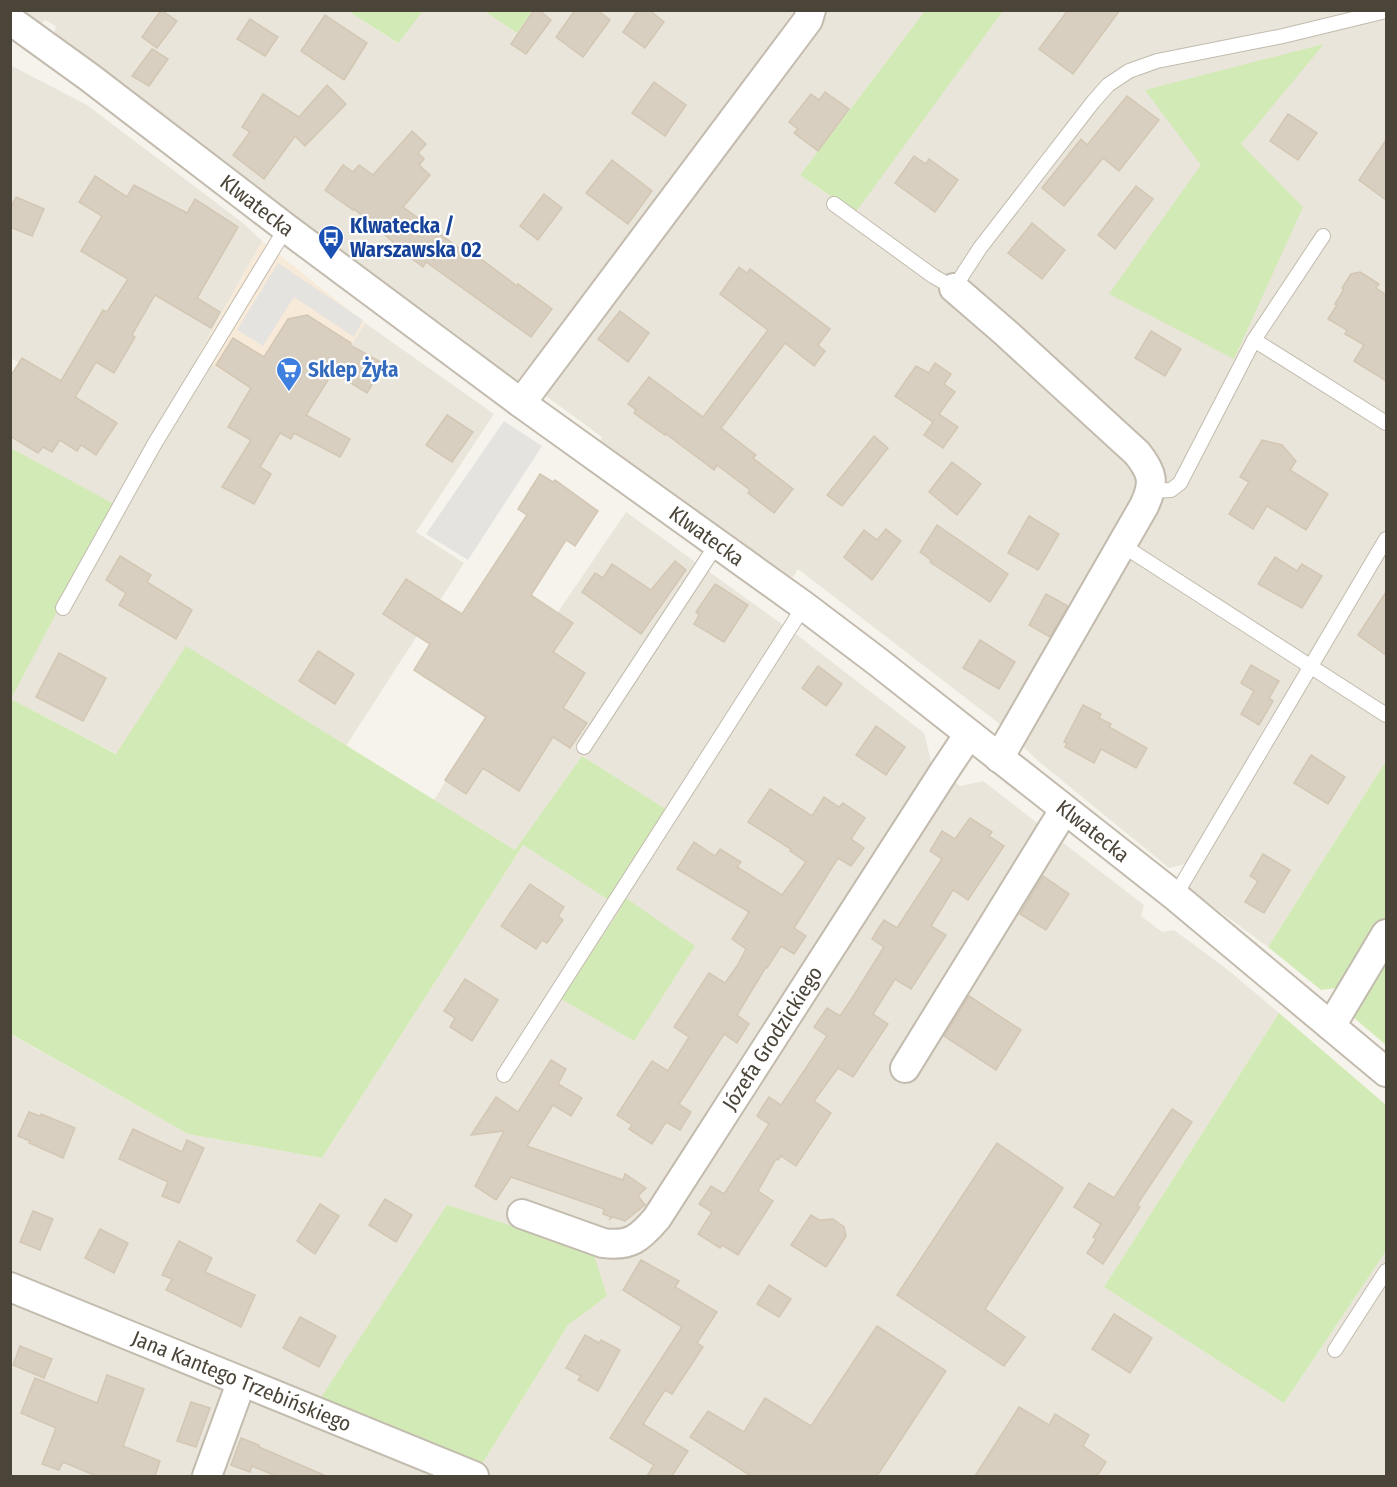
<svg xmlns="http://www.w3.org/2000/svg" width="1397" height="1487" font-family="'Fira Sans Condensed',sans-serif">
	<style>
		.residential { fill: #eae5da; fill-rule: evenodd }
		.commercial { fill: #f7ead8 }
		.green { fill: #d2eab5 }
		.parking { fill: #e5e3e0 }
		.building { fill: #d8cfc1; stroke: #d3c7b4; stroke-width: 1.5 }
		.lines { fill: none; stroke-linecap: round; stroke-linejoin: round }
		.lane-casing { stroke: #c2bbae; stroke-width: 16 }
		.street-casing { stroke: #c2bbae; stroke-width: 32 }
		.lane { stroke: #fff; stroke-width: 14 }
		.street { stroke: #fff; stroke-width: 28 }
		.labels { text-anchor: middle; stroke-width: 4.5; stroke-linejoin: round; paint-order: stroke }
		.street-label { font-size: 21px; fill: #4b4439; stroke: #fff }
		.transit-label { font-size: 21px; font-weight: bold; fill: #164399; stroke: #fff; text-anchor: start }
		.shop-label { font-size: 21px; font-weight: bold; fill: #366cbe; stroke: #fff; text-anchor: start }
	</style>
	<rect width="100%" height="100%" fill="#f6f3ec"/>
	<!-- residential -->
	<g class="residential">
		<polygon points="23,11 348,11 397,43 423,11 484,11 517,33 532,11 925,11 800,175 854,213 1003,11 1386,11 1386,761 1268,947 1188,888 1198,871 1186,864 1169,868 1037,760 1001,725 798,569 793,577 785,573 600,441 602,437 520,377 517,382 461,338 279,205 54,33 56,26 45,20 41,24"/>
		<polygon points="10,65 87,105 243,223 262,241 198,356 216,365 351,345 365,323 494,414 416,532 464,563 346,746 246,684 117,754 11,699 113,504 11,448 11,388 23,364 10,358"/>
		<path d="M626 512 797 635 924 733 932 765 943 773 960 786 983 781 1144 905 1141 916 1162 932 1174 930 1228 970 1279 1013 1104 1287 1284 1403 1386 1251V1476H11L10 1034 188 1134 322 1158 523 845 621 908 562 999 634 1041 626 898 678 818 582 756 515 850 434 800 477 731ZM606 1296 568 1325 482 1464 320 1399Z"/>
	</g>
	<!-- commercial -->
	<polygon class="commercial" points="262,241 365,323 302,420 198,356"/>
	<!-- green -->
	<g class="green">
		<polygon points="348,11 423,11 398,43"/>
		<polygon points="484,11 532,11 517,33"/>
		<polygon points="925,11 1003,11 855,213 800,175"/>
		<polygon points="1324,44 1241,144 1303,207 1234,359 1109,294 1201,165 1145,90"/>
		<polygon points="11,448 114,504 11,699 116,754 186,646 515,850 582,756 678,817 626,898 695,946 634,1041 561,999 621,908 523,845 322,1158 188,1134 11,1034"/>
		<polygon points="1386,761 1386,921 1344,987 1321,990 1268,947"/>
		<polygon points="1386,961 1386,1045 1353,1017"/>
		<polygon points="1279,1013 1386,1105 1386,1251 1284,1403 1104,1287"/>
		<polygon points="447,1205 593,1252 607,1296 568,1325 482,1464 320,1399"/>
	</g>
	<!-- parking -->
	<g class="parking">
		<polygon points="278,263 363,320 354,337 294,297 263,346 237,330"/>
		<polygon points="504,421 542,446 468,560 426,534"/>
	</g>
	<!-- building -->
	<g class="building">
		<polygon points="161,10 177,21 157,48 142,37"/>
		<polygon points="534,10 539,10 551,20 526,54 511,44"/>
		<polygon points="575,10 597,10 610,20 583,57 556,37"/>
		<polygon points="638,10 649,10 664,22 645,48 623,32"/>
		<polygon points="1068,10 1120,10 1073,74 1039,49"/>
		<polygon points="325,15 367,43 344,80 301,51"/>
		<polygon points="250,19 278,37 265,56 237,39"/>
		<polygon points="152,49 168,59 149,86 132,76"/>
		<polygon points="654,82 686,105 665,136 632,113"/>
		<polygon points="327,85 346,104 305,146 295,136 264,179 233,155 250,132 242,127 263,94 299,117"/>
		<polygon points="825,92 849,109 818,151 794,133 798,129 789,122 811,94 819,100"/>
		<polygon points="1127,96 1159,120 1119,171 1103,158 1064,206 1042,188 1081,139 1087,145"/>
		<polygon points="1288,114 1317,133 1298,160 1270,141"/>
		<polygon points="412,131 426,144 418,153 424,159 419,165 430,175 403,207 466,253 469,250 517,286 518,284 552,309 531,337 426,262 423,267 392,244 393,242 354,209 353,210 325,190 343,165 353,172 359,165 373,175"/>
		<polygon points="1386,140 1386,200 1359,180"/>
		<polygon points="914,156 926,164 929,159 958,180 935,212 895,183"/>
		<polygon points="612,160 652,191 628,224 586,193"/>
		<polygon points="95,176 127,197 134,185 187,213 195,199 238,227 197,298 220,312 211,328 155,295 132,335 135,337 114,373 96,362 75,397 117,423 96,455 81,445 77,451 60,440 52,452 43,447 38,453 10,436 10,377 22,358 61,381 103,310 107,312 128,279 81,251 102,216 79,202"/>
		<polygon points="1136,186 1153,199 1115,249 1098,235"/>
		<polygon points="544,194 562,208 538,240 520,226"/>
		<polygon points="16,197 44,209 32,236 10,227 10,209"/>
		<polygon points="1032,223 1065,250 1042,279 1008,253"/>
		<polygon points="739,267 747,273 750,269 830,329 818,345 825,351 814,366 785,343 721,428 756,455 753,458 793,489 774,513 748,493 750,490 717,465 714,470 666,434 665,435 634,413 636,410 628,404 649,377 703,417 768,330 720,294"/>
		<polygon points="1360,272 1379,284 1376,288 1386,295 1386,381 1354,361 1364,345 1345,334 1347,330 1328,319 1337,305 1335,304 1344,289 1342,288 1351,274"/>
		<polygon points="620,311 649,333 628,362 598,339"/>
		<polygon points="307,315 351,343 350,345 384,364 367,393 333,372 306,415 350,439 340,457 294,433 291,439 280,433 260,467 271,474 254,504 222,487 251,440 228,427 251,388 216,365 233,338 264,357 288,319"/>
		<polygon points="1151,331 1181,349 1165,376 1135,358"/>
		<polygon points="935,363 951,374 944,384 955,392 939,414 958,427 943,448 924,435 935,419 933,422 895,396 916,366 929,373"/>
		<polygon points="447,415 473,432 452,462 426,445"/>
		<polygon points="874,436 888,448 842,506 827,495"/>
		<polygon points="1262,440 1282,445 1296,461 1290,470 1328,494 1306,530 1267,506 1253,529 1229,514 1249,482 1240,477"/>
		<polygon points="952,462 981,484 957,515 929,492"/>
		<polygon points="540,474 553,482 555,480 598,511 575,546 566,540 531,595 573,623 553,652 585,673 563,708 587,723 570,748 553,737 519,791 483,768 466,794 445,780 486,717 414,670 430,644 383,614 406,579 462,614 527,515 518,509"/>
		<polygon points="1029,516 1059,534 1038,570 1008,553"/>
		<polygon points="937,525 1008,574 990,602 930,562 931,560 920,552"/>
		<polygon points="886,529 901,541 872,580 844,557 864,530 877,540"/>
		<polygon points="120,556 151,575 147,582 192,610 176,639 119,605 126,593 106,580"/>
		<polygon points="1275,557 1297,571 1302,564 1322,576 1302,608 1258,584"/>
		<polygon points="675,561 686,570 641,634 582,592 595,573 603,578 612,564 651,590"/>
		<polygon points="715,584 748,605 724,642 694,624 699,615 696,612"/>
		<polygon points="1386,592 1386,655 1358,635"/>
		<polygon points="1046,594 1068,606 1050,637 1029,625"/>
		<polygon points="980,640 1015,662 999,689 963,668"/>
		<polygon points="318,651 354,674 335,704 299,681"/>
		<polygon points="59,653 106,678 83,721 36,697"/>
		<polygon points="1251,665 1279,681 1269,698 1273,701 1259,725 1241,714 1254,691 1241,683"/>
		<polygon points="818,666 842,684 826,706 802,688"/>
		<polygon points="1083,705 1101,714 1099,718 1111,724 1109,727 1147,748 1136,768 1101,749 1094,763 1065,747 1067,743 1064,742"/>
		<polygon points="876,726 905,747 886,775 856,755"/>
		<polygon points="1311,755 1345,777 1328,804 1294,783"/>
		<polygon points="770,789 812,816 824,797 839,807 843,803 865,818 851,839 864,848 851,866 838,858 794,928 806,936 794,954 781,946 767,968 766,967 737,1015 749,1024 737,1043 724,1034 679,1104 691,1112 680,1130 666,1122 652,1144 629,1129 632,1125 617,1115 652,1061 668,1071 689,1037 674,1027 709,973 725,983 737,966 746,949 732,939 749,912 677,869 694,842 715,856 720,849 741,862 737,867 782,895 806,862 790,851 791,849 748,822"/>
		<polygon points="970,818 992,832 989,836 1004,846 968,900 953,890 931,926 946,935 911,989 895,979 873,1014 888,1024 853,1077 838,1068 814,1101 831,1113 796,1166 781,1156 778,1160 776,1159 758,1191 773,1201 738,1255 722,1245 720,1248 698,1234 712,1212 699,1204 711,1186 724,1194 769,1124 757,1116 763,1106 769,1097 781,1105 806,1068 827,1036 814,1027 827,1008 840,1016 854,995 884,947 872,939 878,929 884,920 897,928 942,859 930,851 942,831 955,839"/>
		<polygon points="1263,854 1290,870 1264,913 1245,902 1258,881 1250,876"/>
		<polygon points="1043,876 1069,894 1046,930 1020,914"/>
		<polygon points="530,884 564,907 558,916 563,920 547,943 542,940 536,949 501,926"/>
		<polygon points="465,979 498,1000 472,1041 450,1027 455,1018 444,1011"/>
		<polygon points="969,996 1021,1030 996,1070 944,1036"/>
		<polygon points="551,1060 566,1069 558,1084 582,1098 571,1116 553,1105 527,1146 623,1180 625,1174 646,1188 638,1196 645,1205 625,1221 613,1217 610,1219 611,1217 603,1214 604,1209 511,1177 496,1200 475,1186 504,1131 471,1135 496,1097 518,1112"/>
		<polygon points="1172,1109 1192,1122 1137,1205 1140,1207 1103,1264 1087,1253 1096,1239 1093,1237 1101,1224 1074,1207 1089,1183 1114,1198"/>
		<polygon points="29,1112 40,1116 41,1114 75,1128 63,1158 29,1143 30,1141 18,1136"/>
		<polygon points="133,1129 182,1152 187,1140 204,1148 179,1203 162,1196 168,1182 119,1159"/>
		<polygon points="997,1143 1063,1188 985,1309 1025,1337 1004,1366 897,1295"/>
		<polygon points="385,1199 412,1215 396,1242 369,1225"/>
		<polygon points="320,1204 339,1216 315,1254 297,1241"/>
		<polygon points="33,1211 53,1219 40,1250 20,1242"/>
		<polygon points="811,1215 819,1220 833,1219 844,1227 846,1236 826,1267 791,1245"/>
		<polygon points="100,1229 128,1243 114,1273 85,1258"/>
		<polygon points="179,1241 212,1258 205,1272 255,1295 241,1327 166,1290 172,1279 162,1275"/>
		<polygon points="641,1260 679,1281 675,1287 717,1312 697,1343 703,1347 672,1394 665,1390 643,1424 688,1451 672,1476 647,1476 654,1465 610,1438 682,1327 623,1290"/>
		<polygon points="769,1285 791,1299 779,1317 757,1304"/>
		<polygon points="1114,1314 1152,1338 1130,1373 1092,1349"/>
		<polygon points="300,1317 336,1336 319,1367 283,1348"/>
		<polygon points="877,1326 946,1371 877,1476 751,1476 690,1437 708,1411 744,1432 765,1398 811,1426"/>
		<polygon points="585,1335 599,1343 601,1340 620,1350 598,1391 578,1380 581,1376 566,1368"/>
		<polygon points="20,1346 52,1359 44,1378 13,1365"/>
		<polygon points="107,1375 144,1389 123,1446 160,1461 155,1476 96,1476 63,1462 59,1470 42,1464 56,1428 21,1413 35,1378 97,1403"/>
		<polygon points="191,1402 210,1408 196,1447 177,1441"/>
		<polygon points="1019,1407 1049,1425 1055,1414 1089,1435 1083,1446 1106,1462 1097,1476 975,1476"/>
		<polygon points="241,1438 259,1445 259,1447 326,1476 276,1476 252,1466 250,1472 231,1465"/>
	</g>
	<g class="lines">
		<defs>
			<g id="lane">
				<polyline points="834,204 933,276 954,288 980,248 1093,102 1108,85 1129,71 1157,61 1283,36 1386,11"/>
				<polyline points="1254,340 1386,423"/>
				<polyline points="1151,491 1171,490 1180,483 1254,340 1323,236"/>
				<polyline points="1122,545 1386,715"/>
				<polyline points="63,608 155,443 286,228"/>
				<polyline points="584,747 717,544"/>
				<polyline points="1175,896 1386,539"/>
				<polyline points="504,1075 804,606"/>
				<polyline points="1335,1350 1386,1271"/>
			</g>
			<g id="street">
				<path id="s1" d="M10 20 89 77 286 228 521 403 804 606 878 662 1175 896 1386 1072"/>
				<path d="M954 288 1006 333 1137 453C1153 473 1155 483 1144 506L999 758"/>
				<polyline points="521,403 808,20 811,10"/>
				<polyline points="1331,1026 1386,934"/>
				<polyline points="905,1068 1064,810"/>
				<path id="s2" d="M522 1214 603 1243C630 1247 640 1238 657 1218L943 773 969 734"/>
				<path id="s3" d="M10 1287 474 1476"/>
				<polyline points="207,1476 241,1383"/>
			</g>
		</defs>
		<!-- lane casing -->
		<use href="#lane" class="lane-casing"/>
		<!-- street casing -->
		<use href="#street" class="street-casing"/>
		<!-- lane -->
		<use href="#lane" class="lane"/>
		<!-- street -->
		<use href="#street" class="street"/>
	</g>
	<!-- icons -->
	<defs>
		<symbol id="bus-pin" viewBox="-11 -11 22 30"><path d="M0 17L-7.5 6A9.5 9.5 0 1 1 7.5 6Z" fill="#1a4fb4" stroke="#fff"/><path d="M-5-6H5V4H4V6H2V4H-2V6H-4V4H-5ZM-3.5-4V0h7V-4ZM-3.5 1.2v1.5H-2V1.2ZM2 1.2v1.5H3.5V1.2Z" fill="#fff"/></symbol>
		<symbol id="supermarket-pin" viewBox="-11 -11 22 30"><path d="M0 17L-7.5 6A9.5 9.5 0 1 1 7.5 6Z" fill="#3f7fe0" stroke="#fff"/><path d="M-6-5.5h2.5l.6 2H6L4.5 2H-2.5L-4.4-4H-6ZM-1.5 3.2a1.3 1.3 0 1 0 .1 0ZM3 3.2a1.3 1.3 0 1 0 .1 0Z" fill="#fff"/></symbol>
	</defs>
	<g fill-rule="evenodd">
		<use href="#bus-pin" x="316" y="223" width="30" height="40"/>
		<use href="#supermarket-pin" x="274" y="355" width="30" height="40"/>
	</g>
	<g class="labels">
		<!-- street labels -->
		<g class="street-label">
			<text dy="7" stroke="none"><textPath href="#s1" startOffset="309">Klwatecka</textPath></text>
			<text dy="7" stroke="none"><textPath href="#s1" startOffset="867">Klwatecka</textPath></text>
			<text dy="7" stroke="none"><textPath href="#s1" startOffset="1353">Klwatecka</textPath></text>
			<text dy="7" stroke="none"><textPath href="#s2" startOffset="363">Józefa Grodzickiego</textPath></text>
			<text dy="7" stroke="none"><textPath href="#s3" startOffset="250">Jana Kantego Trzebińskiego</textPath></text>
		</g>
		<!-- transit labels -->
		<g class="transit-label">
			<text x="350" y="233">Klwatecka /<tspan x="350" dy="24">Warszawska 02</tspan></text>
		</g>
		<!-- shop labels -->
		<g class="shop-label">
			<text x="308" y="377">Sklep Żyła</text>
		</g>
	</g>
	<!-- border -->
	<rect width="1397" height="1487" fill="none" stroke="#4b4439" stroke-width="24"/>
</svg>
